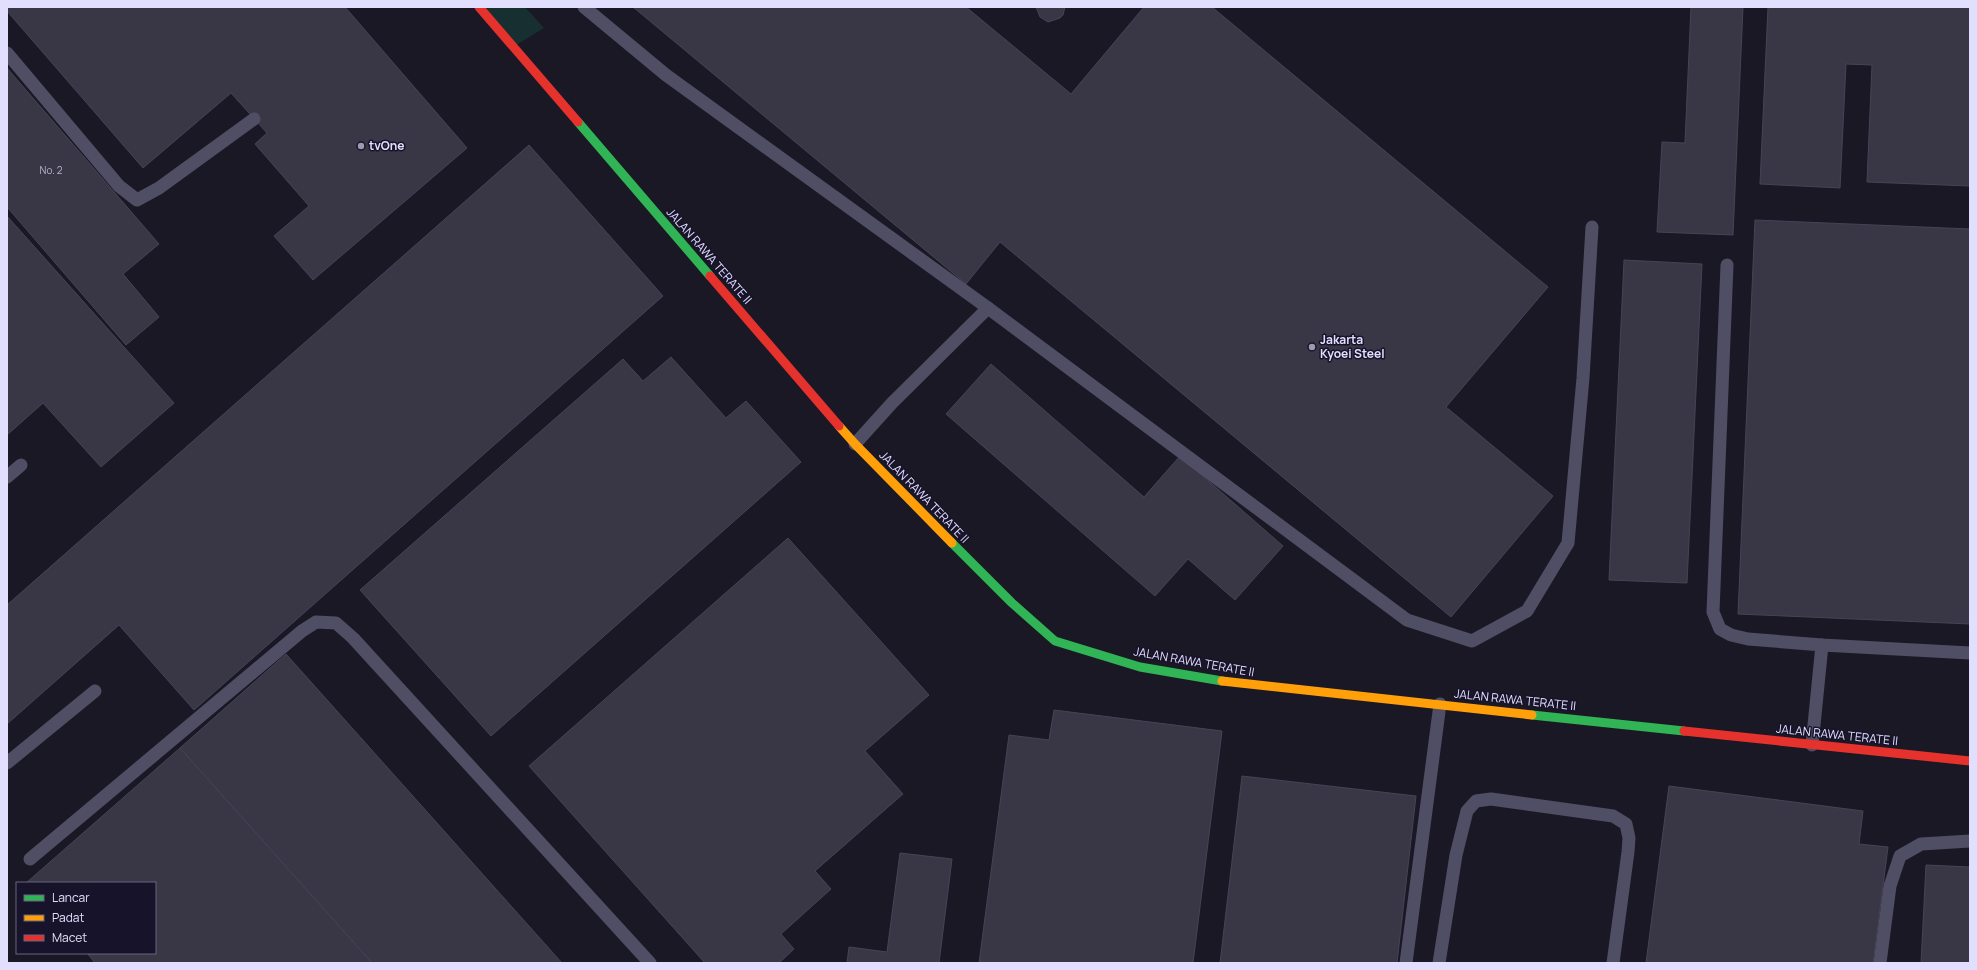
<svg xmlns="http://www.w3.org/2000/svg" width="1977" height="970" font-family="Manrope,sans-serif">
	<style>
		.green { fill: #172f30 }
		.building { fill: #393746; stroke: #474357 }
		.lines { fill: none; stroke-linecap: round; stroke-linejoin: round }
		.lane { stroke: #4f4e64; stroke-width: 13 }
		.fast { stroke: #30b455; stroke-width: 9 }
		.slow { stroke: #ff9f0a; stroke-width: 9 }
		.jam { stroke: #e5322d; stroke-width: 9 }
		.poi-dot { fill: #9c99b1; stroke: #17132a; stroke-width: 1.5 }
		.labels { text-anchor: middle; stroke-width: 3; stroke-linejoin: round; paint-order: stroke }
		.number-label { font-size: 10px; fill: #b8b4cf }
		.poi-label { font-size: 12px; font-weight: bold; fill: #e2defd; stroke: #17132a; text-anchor: start }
		.street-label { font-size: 12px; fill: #e2defd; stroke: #17132a }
	</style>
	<rect width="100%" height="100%" fill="#1a1825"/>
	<!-- green -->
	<polygon class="green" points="479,7 525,7 544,28 513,47"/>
	<!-- building -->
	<g class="building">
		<polygon points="7,7 345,7 467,148 313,280 274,236 309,206 255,144 267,133 231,93 143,168 7,11"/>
		<polygon points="633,7 966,7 1071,94 1144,7 1212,7 1548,287 1446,407 1553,496 1451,617 1000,242 966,284"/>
		<polygon points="1036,7 1065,7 1063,15 1060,18 1048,22 1040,17"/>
		<polygon points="1691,7 1743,7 1733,235 1657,232 1662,142 1685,143"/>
		<polygon points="1768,7 1970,7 1970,186 1867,182 1872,65 1846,64 1840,188 1760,184"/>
		<polygon points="7,68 159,244 123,274 159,317 126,345 7,207"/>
		<polygon points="529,145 663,296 194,710 119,625 7,724 7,605"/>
		<polygon points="7,216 174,403 101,467 43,403 7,435"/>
		<polygon points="1755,220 1970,229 1970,624 1738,614"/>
		<polygon points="1624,260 1702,264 1687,583 1609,580"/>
		<polygon points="671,357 726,418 746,401 801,462 491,736 360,590 623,359 643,381"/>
		<polygon points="991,364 1144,497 1180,456 1283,546 1235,600 1188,559 1155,596 946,414"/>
		<polygon points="788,538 929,695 865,751 903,794 815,871 831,889 781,934 794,949 779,963 705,963 529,766"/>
		<polygon points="286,654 562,963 372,963 180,748"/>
		<polygon points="1054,710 1222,731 1193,963 979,963 1009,735 1049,740"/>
		<polygon points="180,748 372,963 95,963 87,953 155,953 155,883 26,883"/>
		<polygon points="1242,776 1416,796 1397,963 1220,963"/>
		<polygon points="1669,786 1863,811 1859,844 1888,847 1873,963 1646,963"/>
		<polygon points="900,853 952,859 939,963 847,963 849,947 887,952"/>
		<polygon points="1926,865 1970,867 1970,963 1921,963"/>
	</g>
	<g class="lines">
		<!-- lane -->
		<g class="lane">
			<polyline points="584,7 666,75 988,308 1407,620 1472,641 1527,611 1568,543 1583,378 1592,227"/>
			<polyline points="7,53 119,186 137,200 159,188 254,119"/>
			<polyline points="1727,265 1713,612 1720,629 1731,635 1748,639 1822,645 1970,653"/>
			<polyline points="855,444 892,403 988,308"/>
			<polyline points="7,477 21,465"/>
			<polyline points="1812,745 1822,645"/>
			<polyline points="7,763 95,691"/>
			<polyline points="30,859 302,631 316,622 336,623 353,638 650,963"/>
			<polyline points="1406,963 1440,704"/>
			<polyline points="1439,963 1456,855 1467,811 1476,801 1491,799 1613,816 1626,824 1629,838 1628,852 1613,963"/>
			<polyline points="1880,963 1890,886 1900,856 1921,844 1970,841"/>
		</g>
		<!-- fast -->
		<g class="fast">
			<polyline points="578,122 710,276"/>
			<polyline points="952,543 1012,603 1055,641 1140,667 1222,681"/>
			<polyline points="1532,715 1684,731"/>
		</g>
		<!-- slow -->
		<g class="slow">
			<polyline points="839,426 855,444 952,543"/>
			<polyline points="1222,681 1532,715"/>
		</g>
		<!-- jam -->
		<g class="jam">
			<polyline points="479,7 578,122"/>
			<polyline points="710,276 839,426"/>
			<polyline points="1684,731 1970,761"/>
		</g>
	</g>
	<!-- markers -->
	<g class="poi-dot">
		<circle cx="361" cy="146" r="4"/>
		<circle cx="1312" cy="347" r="4"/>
	</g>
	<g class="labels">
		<!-- number labels -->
		<g class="number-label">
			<text x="51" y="174">No. 2</text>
		</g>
		<!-- poi labels -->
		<g class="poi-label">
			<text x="369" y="150">tvOne</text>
			<text x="1320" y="344">Jakarta<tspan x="1320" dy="14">Kyoei Steel</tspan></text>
		</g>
		<!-- street labels -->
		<g class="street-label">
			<text transform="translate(709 256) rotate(49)" y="4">JALAN RAWA TERATE II</text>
			<text transform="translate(924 497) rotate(46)" y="4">JALAN RAWA TERATE II</text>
			<text transform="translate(1194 662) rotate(10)" y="4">JALAN RAWA TERATE II</text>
			<text transform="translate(1515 700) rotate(6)" y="4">JALAN RAWA TERATE II</text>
			<text transform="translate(1837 735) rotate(6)" y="4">JALAN RAWA TERATE II</text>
		</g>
	</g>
	<!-- border -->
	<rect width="1977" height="970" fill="none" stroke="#e2defd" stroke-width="16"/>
	<!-- legend -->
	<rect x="16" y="882" width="140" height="72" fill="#17132a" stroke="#68647e"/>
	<rect x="24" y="895" width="20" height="6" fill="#30b455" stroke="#68647e"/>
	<text x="52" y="902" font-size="12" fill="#e2defd">Lancar</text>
	<rect x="24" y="915" width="20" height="6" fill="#ff9f0a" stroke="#68647e"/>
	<text x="52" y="922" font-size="12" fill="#e2defd">Padat</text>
	<rect x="24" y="935" width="20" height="6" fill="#e5322d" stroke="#68647e"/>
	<text x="52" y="942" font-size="12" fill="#e2defd">Macet</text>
</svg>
